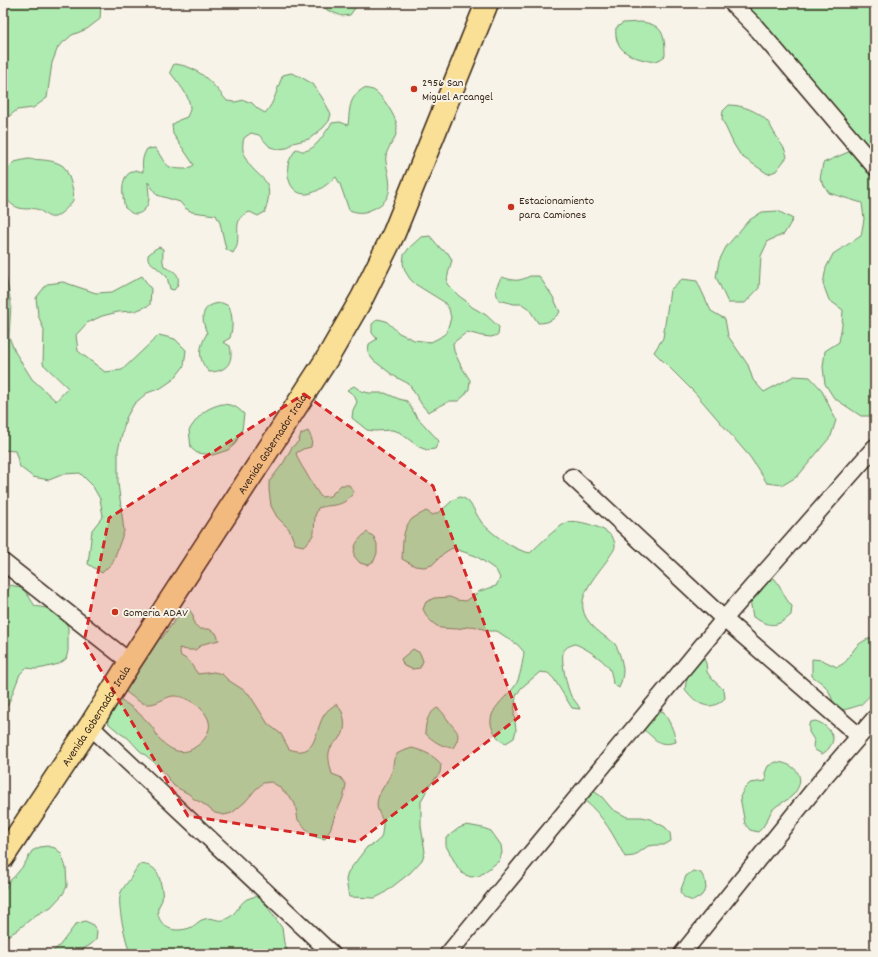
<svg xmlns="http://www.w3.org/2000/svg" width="878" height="957" font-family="Dekko,sans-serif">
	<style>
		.green { fill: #adebb1; stroke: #748a68 }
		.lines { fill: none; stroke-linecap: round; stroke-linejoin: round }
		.street-casing { stroke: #3b2a1e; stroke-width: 19 }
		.primary-casing { stroke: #3b2a1e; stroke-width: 25 }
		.street { stroke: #f7f3e8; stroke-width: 16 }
		.primary { stroke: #fadf96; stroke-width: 22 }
		.marked { fill: #d62828; fill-opacity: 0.2; stroke: #d62828; stroke-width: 3; stroke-dasharray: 8 5; stroke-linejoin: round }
		.poi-dot { fill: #c8321e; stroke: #f7f3e8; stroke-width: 1.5 }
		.labels { text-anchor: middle; stroke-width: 4; stroke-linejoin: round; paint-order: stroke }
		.poi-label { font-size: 12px; fill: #3b2a1e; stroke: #f7f3e8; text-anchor: start }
		.street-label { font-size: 12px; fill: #3b2a1e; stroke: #f7f3e8 }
	</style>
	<rect width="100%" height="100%" fill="#f7f3e8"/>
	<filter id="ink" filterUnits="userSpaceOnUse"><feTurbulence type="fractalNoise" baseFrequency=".025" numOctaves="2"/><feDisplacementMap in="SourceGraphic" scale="8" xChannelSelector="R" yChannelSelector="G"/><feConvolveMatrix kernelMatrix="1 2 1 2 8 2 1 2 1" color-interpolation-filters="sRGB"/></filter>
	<g filter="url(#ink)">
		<!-- green -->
		<g class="green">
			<polygon points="3,3 101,3 100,19 87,29 72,35 58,47 52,63 47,98 33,108 17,110 3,121"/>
			<polygon points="322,3 356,3 355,8 350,15 342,16 327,10"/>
			<polygon points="751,3 875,3 875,156 747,6"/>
			<path d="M640 22C663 24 665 35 665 56 656 63 652 62 641 59 625 55 614 46 616 28L623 23Z"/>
			<path d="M174 64C199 66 212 83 227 101L235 102 244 100 252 103 258 109 265 113C275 103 277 87 283 75L291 73 299 76 313 84 323 99 331 114 329 121 323 128 309 139 293 143 287 148 278 149 270 147 259 135 251 133 244 138C240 152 246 162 256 172 261 177 266 180 268 187 270 195 267 205 265 212L258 216 250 212C232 218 240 230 237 245 237 248 234 250 233 253L226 249 220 223 216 215 192 212 185 208 180 202 157 195 148 182C148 191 152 202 144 210 142 212 139 214 136 214 130 214 129 210 125 208 123 200 121 186 125 178 127 174 131 172 135 170L143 172C142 163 142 157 147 149L155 148C160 154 164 164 170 167 175 169 182 169 187 169L194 165 173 134 172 125 179 120 187 117C188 114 190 111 190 108 190 95 177 82 170 72Z"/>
			<path d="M364 88C367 89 370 89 373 90 382 94 395 116 397 125 397 128 397 132 396 134 394 142 387 148 386 156 385 160 387 165 387 168 391 185 393 199 375 208 364 213 361 214 349 210L340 184 336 177C329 183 317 193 307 194 292 195 286 179 288 165 289 159 293 154 296 149 297 149 302 151 302 151 315 152 325 132 332 123L340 122 348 125C350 109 348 98 364 88Z"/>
			<path d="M729 105C742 105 758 111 767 121 771 125 773 132 777 137 781 145 785 147 787 157L776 171 768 174 741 156 733 143 722 119 723 111Z"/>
			<polygon points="853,150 866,158 875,177 875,416 861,416 834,398 825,384 823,367 825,351 839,342 842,325 843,310 829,300 823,284 826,268 833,254 861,236 864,219 862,203 829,193 820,179 823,163"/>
			<path d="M28 159C39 160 53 159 63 166 68 170 76 195 73 200 71 205 60 215 55 217 47 219 43 210 36 209 33 208 29 209 27 209 15 209 8 203 3 193V177L8 168 14 162Z"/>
			<polygon points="778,211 793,219 784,234 768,241 761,256 759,288 745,303 728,303 716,277 719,261 726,247 748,221 762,212"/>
			<path d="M430 236 441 249 448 253 452 260C450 268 447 275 447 284L459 296 466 301 472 307 486 315 499 327 498 335 491 337 482 336 467 332 453 343 454 351 461 366 470 380 469 389 465 395 458 401H450L428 412 422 405 409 384 394 376 373 360 368 353 369 344 377 339 372 333V324L378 319 386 321 399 333 414 340 422 341 431 342 439 338 446 333 451 318 449 309 444 302 415 284 410 279 405 271 403 263 404 255 409 248 421 237Z"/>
			<path d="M159 247 163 249C163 254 162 261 164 266 166 269 170 269 173 271 180 275 180 284 174 290L170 289 167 277 164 274 148 260V255L155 249Z"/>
			<polygon points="3,260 11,304 9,337 15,352 32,379 56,401 68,388 43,364 44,330 38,315 36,298 47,284 63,282 96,293 112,292 142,276 151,289 150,305 135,311 118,312 102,316 87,323 76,335 78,351 105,372 122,370 159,335 175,339 186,350 184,366 174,379 161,388 147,393 134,404 126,418 118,450 118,483 124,531 113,562 102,573 88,564 92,530 103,516 100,499 92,485 80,473 64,474 49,480 33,477 20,467 15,451 3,450"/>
			<path d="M530 276H539L553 297 560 312C553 320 549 323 538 323L529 309 522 304H514L499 300C494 290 496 286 502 277 514 281 518 282 530 276Z"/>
			<polygon points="682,279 697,281 711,311 725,319 728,336 748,365 753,380 764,392 794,376 810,377 821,389 836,420 831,436 798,476 783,485 767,483 750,457 696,394 654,352 663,338 670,290"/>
			<path d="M222 303 229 306C233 317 233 327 230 338L223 342 230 346C234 363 226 372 209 372 197 359 199 348 207 333 200 317 201 304 222 303Z"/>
			<polygon points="354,386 361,391 369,393 385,393 399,399 407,401 416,416 439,441 435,449 427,450 419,447 399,432 392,430 375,431 367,430 352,418 353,410 357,402 354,395 347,390"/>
			<path d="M222 404C233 405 236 406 244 414L242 430 235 444 228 450 213 455 197 453 191 448 189 430C200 415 203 409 222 404Z"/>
			<path d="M308 431 312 439 311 447 303 449 296 453C298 460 301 465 305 471 310 480 315 489 321 497L330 496 341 485H349L354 492C342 509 334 503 318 508L315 516 314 533 310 540 303 546 295 544 289 529 277 517 271 506 269 490V482L284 462 292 447 298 442 301 434Z"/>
			<path d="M460 497C463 498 466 499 468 501 474 508 477 516 482 523 494 535 513 550 530 553 540 544 555 528 568 522 575 519 602 527 608 533 612 536 615 540 615 546 615 550 610 555 608 559 598 573 580 592 583 609 585 622 598 631 608 639 610 640 613 642 615 644 619 650 623 664 623 671 623 676 621 683 619 688L613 684C612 678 612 673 609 668 603 659 584 647 575 644 569 646 565 647 563 653 561 661 567 688 571 696 574 700 578 704 580 709L572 708 554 679 548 673 540 672 521 688 516 696 514 714 516 730 514 738 506 743C499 740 497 737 493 730 484 712 506 698 515 686 520 679 523 660 524 652L518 645 497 631H489L473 626 456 629 440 628 433 623 427 617 423 609 426 602 434 598 450 597 457 600 466 601 480 591 496 586 500 578 496 570 476 556 452 548 444 553 432 565 424 567 415 566 402 559C403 547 401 529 412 519 416 516 421 514 426 511L433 515 441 511 453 500Z"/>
			<path d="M367 532 374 537 377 544V553L374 561 367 565 360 563 354 556C354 543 358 540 367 532Z"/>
			<path d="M774 578C782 587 783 597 792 606L791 615C776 628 770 627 753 617L750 600 759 586Z"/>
			<path d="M11 585C26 588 27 594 35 606L51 609 64 619 68 627V651L66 659 59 664 43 668 35 669 26 668 20 674 8 705 3 709V609L7 592Z"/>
			<path d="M188 608 193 615 194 624 200 629H209L216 633 219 640 203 644 195 650H187L179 648 181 656 188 660 198 674 214 672 222 674 228 680 242 689 249 694 268 724 281 734 289 749C317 759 314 732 324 715 327 710 332 707 336 704 338 707 341 709 342 712 345 719 346 730 341 737 337 741 332 744 330 749 327 757 330 766 332 774L340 777 346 784C345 796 340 805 335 815 332 824 330 832 325 839L316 837 310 833 298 820 295 804 291 798 278 786 271 782 263 783 256 789 245 802 232 813 224 815 215 813 202 803 194 799 189 794 174 786 159 766 139 750 128 738 121 734 108 723 104 716 112 702C114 701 118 700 121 701 129 703 148 721 153 728 155 731 156 734 158 737 167 748 180 757 194 748 200 744 206 739 208 732 216 715 189 695 173 696 164 697 157 705 147 704 139 703 133 697 126 692L125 684 129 677 141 666 142 658 156 632 161 639 181 612Z"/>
			<path d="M875 637V693C867 696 866 701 860 705 858 706 854 707 851 708 830 715 835 696 825 686 821 682 816 679 812 676V659L822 660 837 667C848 662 847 659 853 651 858 643 866 639 875 637Z"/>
			<polygon points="413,649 420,653 423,661 420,668 412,669 404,666 401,659"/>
			<path d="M702 655 706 663 707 672 712 679 724 690 725 698C710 714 695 703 685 689L689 665Z"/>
			<path d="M437 708C444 712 443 714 448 720 456 732 463 732 453 748 442 747 433 741 425 733 426 721 427 715 437 708Z"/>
			<path d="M663 711C669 721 674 730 676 742 658 747 657 740 644 730L642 722 655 712Z"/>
			<path d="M815 721C822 722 833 731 833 739 833 742 831 745 829 748 827 751 825 752 822 754L815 750 813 746 814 740 809 732V724L811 722Z"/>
			<path d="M412 748C424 751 433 755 441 764L440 773 429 786 421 801V826L425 852 422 860 410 873 383 894 375 898 349 897 346 880 348 872 367 847 374 844 381 838C382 834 383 828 383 823 382 817 377 811 377 805 377 792 388 783 392 771 394 765 392 760 397 754 401 751 407 750 412 748Z"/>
			<path d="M776 762C796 763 808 778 793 795 788 801 779 803 773 809 769 814 768 820 764 825 763 828 760 830 758 832L750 830 745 824 740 797 744 789 750 783 766 781 765 773 768 766Z"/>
			<path d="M595 792 602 797 612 809 627 817H642L650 819 665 827 670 833 671 841 664 845H656L648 846 634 856 625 857C614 836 603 815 584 800L587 793Z"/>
			<polygon points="467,825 483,828 491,831 501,845 502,853 499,861 479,876 471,877 463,874 458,868 446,846 446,838 459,828"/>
			<polygon points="47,846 55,848 61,853 66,868 67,886 63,894 51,907 36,915 16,931 9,935 3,935 3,895 8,882 14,877 24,865 32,851 40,847"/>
			<path d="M140 864C154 865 159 871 161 885 162 889 163 895 162 900 161 903 159 905 158 908 156 920 166 930 177 930 182 930 188 929 192 927 197 924 199 920 205 919 214 916 218 924 228 918 236 914 239 904 247 899 250 898 253 897 256 896L263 900 282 928 284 943 289 954H130C126 940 116 905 121 892 123 888 127 883 130 879 134 873 135 869 140 864Z"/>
			<polygon points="693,871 701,873 705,880 706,889 701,896 693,901 685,898 680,892 686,876"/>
			<polygon points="85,921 92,924 97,931 96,940 90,945 75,954 50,954 60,945 76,924"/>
		</g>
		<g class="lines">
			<defs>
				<g id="street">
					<polyline points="732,3 754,25 875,167"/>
					<polyline points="572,477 724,619 859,736"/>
					<polyline points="3,562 130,662"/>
					<polyline points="90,726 332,954"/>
					<polyline points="448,954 724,619 875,447"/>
					<polyline points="682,954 824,777 875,718"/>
				</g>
				<g id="primary">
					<path id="s1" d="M3 857 90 726 130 662 279 433 328 357 362 298 394 233 487 3"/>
				</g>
			</defs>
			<!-- street casing -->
			<use href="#street" class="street-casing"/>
			<!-- primary casing -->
			<use href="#primary" class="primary-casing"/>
			<!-- street -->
			<use href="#street" class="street"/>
			<!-- primary -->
			<use href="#primary" class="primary"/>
		</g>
	</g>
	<!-- marked area -->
	<path class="marked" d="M304 394 433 486 519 717 358 842 188 816 84 642 109 518Z"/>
	<!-- markers -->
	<g class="poi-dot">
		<circle cx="414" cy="89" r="4"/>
		<circle cx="511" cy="207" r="4"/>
		<circle cx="115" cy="612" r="4"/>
	</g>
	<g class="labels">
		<!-- poi labels -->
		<g class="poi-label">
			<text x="422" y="86">2956 San<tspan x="422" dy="14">Miguel Arcangel</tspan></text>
			<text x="519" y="204">Estacionamiento<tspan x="519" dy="14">para Camiones</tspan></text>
			<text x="123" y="616">Gomeria ADAV</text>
		</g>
		<!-- street labels -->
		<g class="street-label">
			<text dy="4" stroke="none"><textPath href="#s1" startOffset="493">Avenida Gobernador Irala</textPath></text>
			<text dy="4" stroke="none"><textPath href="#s1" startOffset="169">Avenida Gobernador Irala</textPath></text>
		</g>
	</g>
	<!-- margin -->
	<rect width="878" height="957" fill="none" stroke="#f7f3e8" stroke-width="16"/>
	<rect x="8" y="8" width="862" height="941" fill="none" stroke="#3b2a1e" stroke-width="1.5" filter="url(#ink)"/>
</svg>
